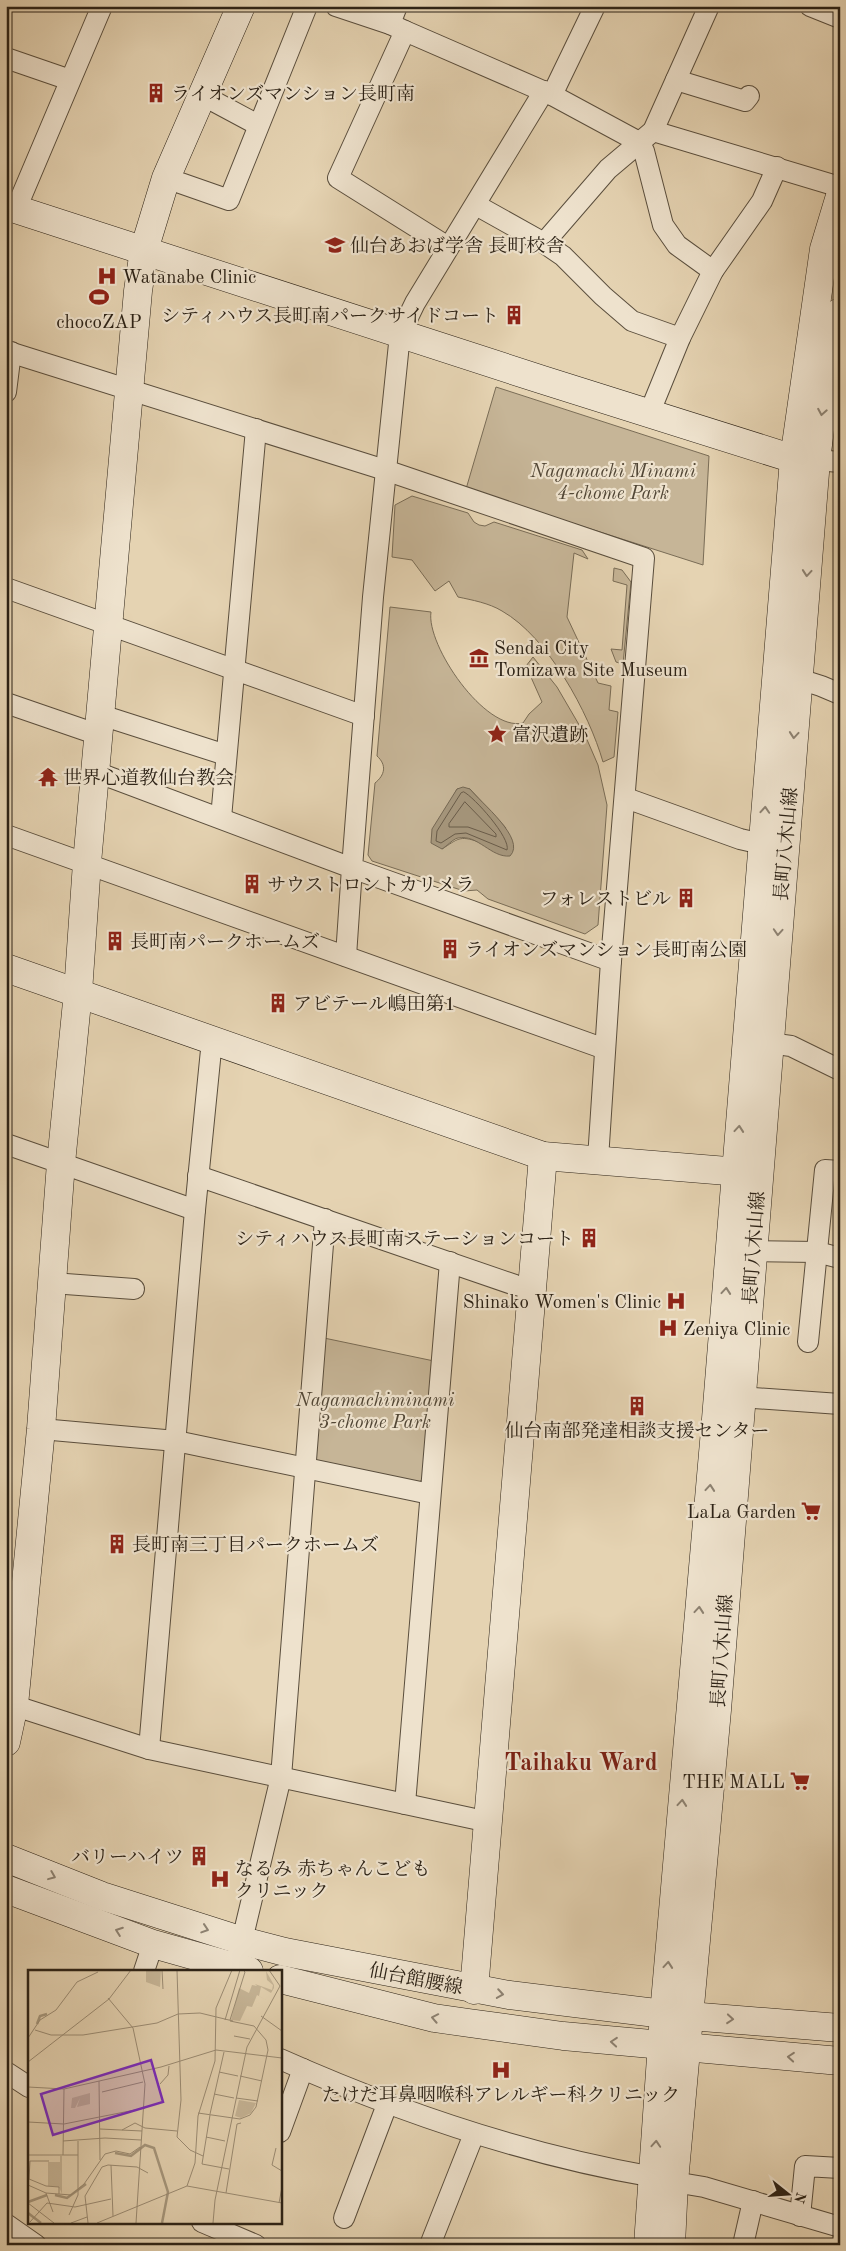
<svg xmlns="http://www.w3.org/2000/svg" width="846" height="2251" font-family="'Old Standard TT','Noto Serif JP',serif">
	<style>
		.green { fill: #c6b597; stroke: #796c56; fill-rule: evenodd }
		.water { fill: #a6977d; stroke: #756854 }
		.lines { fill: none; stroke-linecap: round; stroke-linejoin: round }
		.shore { stroke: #695c4a; stroke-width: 1 }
		.street-casing { stroke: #5a4e3d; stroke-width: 22 }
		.secondary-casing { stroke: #2c2216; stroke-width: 29 }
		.street { stroke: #eee2cd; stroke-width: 20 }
		.secondary { stroke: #eee2cd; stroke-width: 28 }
		.oneway { stroke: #8d8272 }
		.labels { text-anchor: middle; stroke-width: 4.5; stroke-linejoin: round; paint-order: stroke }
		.poi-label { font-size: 19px; fill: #2c2216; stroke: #eee2cd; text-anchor: start }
		.park-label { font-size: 19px; font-style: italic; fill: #524736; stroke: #eee2cd }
		.street-label { font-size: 19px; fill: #2c2216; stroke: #eee2cd }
		.district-label { font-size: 24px; font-weight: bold; fill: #7a1f14; stroke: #eee2cd }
		.inset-river { fill: none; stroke: #a6977d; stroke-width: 2.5 }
		.inset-road { fill: none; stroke: #9b8c74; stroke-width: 1 }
		.view { fill: #7b2cbf; fill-opacity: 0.15; stroke: #7b2cbf; stroke-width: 2.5 }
		.inset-edge { fill: none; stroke: #2c2216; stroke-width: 2.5 }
	</style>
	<rect width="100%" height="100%" fill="#e5d3b2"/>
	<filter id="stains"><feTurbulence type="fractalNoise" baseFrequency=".004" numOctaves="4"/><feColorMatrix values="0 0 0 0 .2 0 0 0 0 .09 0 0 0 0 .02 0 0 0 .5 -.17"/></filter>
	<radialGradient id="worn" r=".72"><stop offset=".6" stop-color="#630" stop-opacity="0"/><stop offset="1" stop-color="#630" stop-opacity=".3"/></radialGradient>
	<!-- green -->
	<g class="green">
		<polygon points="496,387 709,456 703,565 466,489"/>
		<path d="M412 496 468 513 474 522 479 525 485 526 494 522 582 550 588 559 574 553 567 617 598 683 611 686 609 710 618 712 614 757 603 762C589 713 548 637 502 611 489 603 472 600 458 597L449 581 435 591 412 560 392 557 395 505Z"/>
		<polygon points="614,568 622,570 631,582 623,664 616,662 611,649 622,650 627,585 613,581"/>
		<path d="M390 607 431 612C426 645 485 732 523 723L529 714 542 702 526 666 533 657 557 687 585 735 598 765 607 805 598 925 585 934 488 899 477 890 464 891 372 861 368 855 375 783C385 775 387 765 377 756ZM457 789H470L506 828 479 842C459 835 458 839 442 849L451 801Z"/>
		<polygon points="324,1338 434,1361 424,1478 418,1483 322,1465 316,1459"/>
	</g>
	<!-- water -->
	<path class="water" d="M463 787 470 789C480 802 527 839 510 856 491 858 478 834 458 838 453 839 447 846 442 849L431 843 432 829 457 789Z"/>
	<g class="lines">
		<!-- shore -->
		<g class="shore">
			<path d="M464 792C474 797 511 838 507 850L466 833 455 834 441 843 436 841 437 831 461 793Z"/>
			<polygon points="465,802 496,834 496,837 468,827 449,827 449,824"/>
		</g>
		<defs>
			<g id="street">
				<polyline points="336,6 390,24 405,31"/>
				<polyline points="810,6 840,18"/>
				<polyline points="390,24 397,6"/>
				<polyline points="6,58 70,80"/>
				<polyline points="676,80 745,101 749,96"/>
				<polyline points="544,91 415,303 400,334 373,597 352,868 611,961"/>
				<polyline points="202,95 258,125"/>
				<polyline points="552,95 595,6"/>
				<polyline points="653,131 840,187"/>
				<polyline points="166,178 229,200 307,6"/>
				<polyline points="476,205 544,243 563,256 603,296 632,321 680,338"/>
				<polyline points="16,209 102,6"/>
				<polyline points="544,243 608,169 653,131 709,6"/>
				<polyline points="448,247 338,178 405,31 552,95 639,142 644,151 663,225 677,245 713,271"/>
				<polyline points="6,351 385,470 644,558 611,961 598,1159"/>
				<polyline points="6,392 11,352"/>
				<polyline points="649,414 680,338 713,271 762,201 777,167"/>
				<polyline points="816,460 840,462"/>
				<polyline points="6,588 364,716"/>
				<polyline points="799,679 821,686 840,694"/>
				<polyline points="6,703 99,735"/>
				<polyline points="101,715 226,755"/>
				<polyline points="96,772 352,868 346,956"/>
				<polyline points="626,798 740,839 775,847"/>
				<polyline points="221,818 256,429"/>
				<polyline points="6,835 605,1049"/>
				<polyline points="769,1043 791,1046 840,1070"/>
				<polyline points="6,1144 195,1210"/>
				<polyline points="198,1176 515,1285 533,1288"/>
				<polyline points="754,1251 817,1252 840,1258"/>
				<polyline points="52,1283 134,1289"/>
				<polyline points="808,1342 825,1170 840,1171"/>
				<polyline points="740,1397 840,1404"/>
				<polyline points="41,1429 176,1441 430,1494"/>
				<polyline points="6,1703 149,1749 489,1822"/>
				<polyline points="149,1749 195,1210 212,1040"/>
				<polyline points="405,1804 450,1262"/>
				<polyline points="239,1953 281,1777 325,1219"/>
				<polyline points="144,1971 153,1944"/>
				<path d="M280 2059C399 2112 526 2155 654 2177"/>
				<polyline points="6,2072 29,2087"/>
				<polyline points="280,2132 303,2069"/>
				<polyline points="674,2182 704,2187 840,2227"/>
				<polyline points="800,2216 805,2166 840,2168"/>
				<polyline points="344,2218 388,2102"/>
				<polyline points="202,2222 256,2245"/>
				<polyline points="6,2224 36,2245"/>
				<polyline points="430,2245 474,2134"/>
				<polyline points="743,2245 753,2201"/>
			</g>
			<g id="secondary">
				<polyline points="6,206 543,380 794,459 812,460"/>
				<polyline points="6,968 543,1156 752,1173"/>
				<polyline points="6,1742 14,1705 41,1429 61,1163 78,992 87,863 138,291 144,250 166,178 241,6"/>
				<polyline points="6,1858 102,1896 243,1941 285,1952 509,1995 664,2014 840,2028"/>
				<polyline points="6,1889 153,1944 249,1971"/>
				<polyline points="280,1979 434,2018 469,2023 563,2036 840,2061"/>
				<polyline points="474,1990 543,1156"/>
				<polyline points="648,2245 664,2014 716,1419 794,459 824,249 840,196"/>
				<polyline points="671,2245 674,2182 717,1710 816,460 821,422 840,312"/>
			</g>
		</defs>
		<!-- street casing -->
		<use href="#street" class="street-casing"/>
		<!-- secondary casing -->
		<use href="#secondary" class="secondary-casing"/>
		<!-- street -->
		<use href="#street" class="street"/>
		<!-- secondary -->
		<use href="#secondary" class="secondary"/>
	</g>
	<!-- one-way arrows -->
	<defs><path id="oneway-chevron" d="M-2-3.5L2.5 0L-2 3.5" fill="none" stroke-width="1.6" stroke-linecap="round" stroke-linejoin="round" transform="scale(1.25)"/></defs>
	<g class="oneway">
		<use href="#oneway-chevron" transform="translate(822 412) rotate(100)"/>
		<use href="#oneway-chevron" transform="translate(807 573) rotate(95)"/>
		<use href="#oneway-chevron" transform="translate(794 735) rotate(95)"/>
		<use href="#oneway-chevron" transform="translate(765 810) rotate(-86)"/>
		<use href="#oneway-chevron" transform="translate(778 932) rotate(94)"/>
		<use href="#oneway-chevron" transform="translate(739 1129) rotate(-85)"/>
		<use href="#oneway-chevron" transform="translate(726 1291) rotate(-85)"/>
		<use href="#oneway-chevron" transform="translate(710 1488) rotate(-85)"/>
		<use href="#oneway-chevron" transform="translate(699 1610) rotate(-85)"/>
		<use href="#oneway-chevron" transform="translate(682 1803) rotate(-85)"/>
		<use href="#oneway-chevron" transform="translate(52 1876) rotate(22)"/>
		<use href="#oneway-chevron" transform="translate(205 1929) rotate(18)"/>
		<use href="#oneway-chevron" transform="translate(119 1931) rotate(-160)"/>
		<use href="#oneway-chevron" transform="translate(668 1965) rotate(-85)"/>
		<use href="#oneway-chevron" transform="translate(500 1994) rotate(9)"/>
		<use href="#oneway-chevron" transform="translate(435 2018) rotate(-169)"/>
		<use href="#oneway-chevron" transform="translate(730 2019) rotate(5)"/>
		<use href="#oneway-chevron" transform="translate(614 2042) rotate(-175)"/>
		<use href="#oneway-chevron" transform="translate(791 2057) rotate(-175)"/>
		<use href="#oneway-chevron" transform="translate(656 2144) rotate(-86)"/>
	</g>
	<!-- icons -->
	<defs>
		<symbol id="building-bare" viewBox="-9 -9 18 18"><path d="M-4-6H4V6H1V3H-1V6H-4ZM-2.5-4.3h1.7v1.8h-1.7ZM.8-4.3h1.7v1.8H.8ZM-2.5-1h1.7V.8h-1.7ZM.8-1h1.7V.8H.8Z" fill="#8f2418" stroke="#eee2cd" stroke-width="2.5" paint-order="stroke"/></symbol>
		<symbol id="school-bare" viewBox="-9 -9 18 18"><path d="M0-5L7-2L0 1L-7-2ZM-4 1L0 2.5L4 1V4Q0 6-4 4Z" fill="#8f2418" stroke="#eee2cd" stroke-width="2.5" paint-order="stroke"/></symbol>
		<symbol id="hospital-bare" viewBox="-9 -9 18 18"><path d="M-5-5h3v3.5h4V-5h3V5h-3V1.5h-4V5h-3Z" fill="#8f2418" stroke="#eee2cd" stroke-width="2.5" paint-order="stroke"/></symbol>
		<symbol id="stadium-bare" viewBox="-9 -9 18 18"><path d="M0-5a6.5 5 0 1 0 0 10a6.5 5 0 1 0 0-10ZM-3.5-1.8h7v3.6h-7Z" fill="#8f2418" stroke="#eee2cd" stroke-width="2.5" paint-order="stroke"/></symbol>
		<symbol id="museum-bare" viewBox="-9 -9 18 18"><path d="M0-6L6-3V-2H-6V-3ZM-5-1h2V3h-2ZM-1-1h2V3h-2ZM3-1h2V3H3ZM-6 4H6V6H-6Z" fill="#8f2418" stroke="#eee2cd" stroke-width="2.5" paint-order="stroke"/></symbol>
		<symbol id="sight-bare" viewBox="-9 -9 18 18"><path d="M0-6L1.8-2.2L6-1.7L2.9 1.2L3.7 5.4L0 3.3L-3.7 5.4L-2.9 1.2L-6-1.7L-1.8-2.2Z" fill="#8f2418" stroke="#eee2cd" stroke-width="2.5" paint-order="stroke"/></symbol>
		<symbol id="temple-bare" viewBox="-9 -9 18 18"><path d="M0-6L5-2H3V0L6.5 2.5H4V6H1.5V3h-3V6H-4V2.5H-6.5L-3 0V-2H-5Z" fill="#8f2418" stroke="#eee2cd" stroke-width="2.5" paint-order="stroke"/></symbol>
		<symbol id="supermarket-bare" viewBox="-9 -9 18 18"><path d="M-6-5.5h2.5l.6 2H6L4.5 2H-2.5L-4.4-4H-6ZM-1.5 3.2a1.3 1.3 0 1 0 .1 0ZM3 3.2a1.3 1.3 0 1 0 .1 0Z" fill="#8f2418" stroke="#eee2cd" stroke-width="2.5" paint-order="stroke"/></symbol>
	</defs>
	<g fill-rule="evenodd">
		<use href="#building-bare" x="142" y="79" width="28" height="28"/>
		<use href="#school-bare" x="321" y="231" width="28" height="28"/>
		<use href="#hospital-bare" x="93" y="262" width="28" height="28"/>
		<use href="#stadium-bare" x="85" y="283" width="28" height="28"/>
		<use href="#building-bare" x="500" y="301" width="28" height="28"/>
		<use href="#museum-bare" x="465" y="644" width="28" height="28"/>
		<use href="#sight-bare" x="483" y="720" width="28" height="28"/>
		<use href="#temple-bare" x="34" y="763" width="28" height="28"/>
		<use href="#building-bare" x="238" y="870" width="28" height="28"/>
		<use href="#building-bare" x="672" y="884" width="28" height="28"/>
		<use href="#building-bare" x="101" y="927" width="28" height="28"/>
		<use href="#building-bare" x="436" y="935" width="28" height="28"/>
		<use href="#building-bare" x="264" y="989" width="28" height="28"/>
		<use href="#building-bare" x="575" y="1224" width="28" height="28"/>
		<use href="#hospital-bare" x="662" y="1287" width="28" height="28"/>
		<use href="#hospital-bare" x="654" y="1314" width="28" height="28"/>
		<use href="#building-bare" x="623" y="1392" width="28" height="28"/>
		<use href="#supermarket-bare" x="797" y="1497" width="28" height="28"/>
		<use href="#building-bare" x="103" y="1530" width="28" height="28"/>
		<use href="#supermarket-bare" x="786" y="1767" width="28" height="28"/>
		<use href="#building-bare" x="185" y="1842" width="28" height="28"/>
		<use href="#hospital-bare" x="206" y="1865" width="28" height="28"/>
		<use href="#hospital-bare" x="487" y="2056" width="28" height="28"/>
	</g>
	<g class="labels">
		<!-- poi labels -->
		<g class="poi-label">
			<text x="171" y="100">ライオンズマンション長町南</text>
			<text x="350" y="252">仙台あおば学舎 長町校舎</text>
			<text x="122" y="283">Watanabe Clinic</text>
			<text x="499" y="322" text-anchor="end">シティハウス長町南パークサイドコート</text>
			<text x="99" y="328" text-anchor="middle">chocoZAP</text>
			<text x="494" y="654">Sendai City<tspan x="494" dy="22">Tomizawa Site Museum</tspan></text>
			<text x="512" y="741">富沢遺跡</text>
			<text x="63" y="784">世界心道教仙台教会</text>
			<text x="267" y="891">サウストロントカリメラ</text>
			<text x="671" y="905" text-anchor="end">フォレストビル</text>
			<text x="130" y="948">長町南パークホームズ</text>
			<text x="465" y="956">ライオンズマンション長町南公園</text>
			<text x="293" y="1010">アビテール嶋田第1</text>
			<text x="574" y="1245" text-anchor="end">シティハウス長町南ステーションコート</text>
			<text x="661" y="1308" text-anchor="end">Shinako Women's Clinic</text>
			<text x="683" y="1335">Zeniya Clinic</text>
			<text x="637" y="1437" text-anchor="middle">仙台南部発達相談支援センター</text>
			<text x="796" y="1518" text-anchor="end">LaLa Garden</text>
			<text x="132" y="1551">長町南三丁目パークホームズ</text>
			<text x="785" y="1788" text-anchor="end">THE MALL</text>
			<text x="184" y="1863" text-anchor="end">バリーハイツ</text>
			<text x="235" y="1875">なるみ 赤ちゃんこども<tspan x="235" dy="22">クリニック</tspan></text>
			<text x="501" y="2101" text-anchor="middle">たけだ耳鼻咽喉科アレルギー科クリニック</text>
		</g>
		<!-- park labels -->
		<g class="park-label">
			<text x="613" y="477">Nagamachi Minami<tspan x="613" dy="22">4-chome Park</tspan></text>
			<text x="375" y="1406">Nagamachiminami<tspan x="375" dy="22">3-chome Park</tspan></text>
		</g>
		<!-- street labels -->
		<g class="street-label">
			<text transform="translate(785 844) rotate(-85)" y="7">長町八木山線</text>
			<text transform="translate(753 1248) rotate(-86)" y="7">長町八木山線</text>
			<text transform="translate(721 1651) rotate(-86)" y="7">長町八木山線</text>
			<text transform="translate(416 1978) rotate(11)" y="7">仙台館腰線</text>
		</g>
		<!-- district labels -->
		<g class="district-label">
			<text x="581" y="1770">Taihaku Ward</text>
		</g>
	</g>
	<!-- overview -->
	<g transform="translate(28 1970)">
		<rect width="254" height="254" fill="#e5d3b2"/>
		<path d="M118 0H133L132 17 118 12ZM238 1 246 15V18L243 23 233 17 231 26 238 30 229 25 224 37 219 36 212 51 203 50 211 18 221 23 224 15 229 16 227 14 244 20 245 15 239 10ZM62 123V134L49 137 52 128 47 138H43L44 129V128ZM211 130 228 133 223 143 213 148 207 146ZM32 186H34V224L31 217 20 216V192H32Z" fill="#c6b597"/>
		<path class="inset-river" d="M9 54 12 46 19 44M87 183 103 186 117 175 126 178 140 222 134 253M27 225 39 228 58 214M0 232 19 225M0 243 13 253"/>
		<path class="inset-road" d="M134 0 135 19M149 0 153 130 149 167 162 180 175 186M80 28 105 58 117 114 108 253M233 46 254 61M197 50 212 0M202 50 217 2 215 0M7 60 23 65H55L129 53 150 44 172 43 205 51M206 66 222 69M0 68 12 50 28 40 49 12 70 2M0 92 81 29 103 0M191 102 210 106M212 106 234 111M71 111 72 190M132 114 140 105 141 96M0 117 36 119 133 97 188 80 254 88M74 122 115 112M186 124 206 128M208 128 230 131M170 143 212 149 222 145 228 137 240 80 238 70 226 56 202 51M182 144 196 82M182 145 174 194 201 199M0 152 36 154 117 138M72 159 114 161M94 160 107 153 117 158 149 161M178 167 197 171M35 171 77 168 113 170M248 178 244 195 254 201M0 185H50M35 185 36 119M21 191H2L1 209 18 216 31 217V224M83 195 85 246M0 215 18 223 25 242M159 216 167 193 170 146 187 91 188 38 204 0M18 223 43 225 56 214 77 184 88 181 102 184 112 177M198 223 209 154 213 153M0 233 26 253M251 233 254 217M41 245 50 225V171M2 252 19 233 47 237 83 229M43 253 59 247M60 253 57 226 74 197 80 195 109 197 120 203M69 253 159 216 254 233M185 253 187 230 219 77 252 16 241 0"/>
		<path class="view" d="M123 90 135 132 25 165 13 124Z"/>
		<rect width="254" height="254" class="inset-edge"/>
	</g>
	<!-- margin -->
	<rect width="846" height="2251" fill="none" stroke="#e5d3b2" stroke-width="25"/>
	<rect x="8" y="8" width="831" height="2236" fill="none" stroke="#2c2216" stroke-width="2.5"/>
	<rect x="12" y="12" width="821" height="2226" fill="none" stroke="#2c2216"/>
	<!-- north arrow -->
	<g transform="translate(788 2194) rotate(107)" stroke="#eee2cd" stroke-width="4" paint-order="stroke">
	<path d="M0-4L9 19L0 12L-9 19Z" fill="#2c2216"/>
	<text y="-8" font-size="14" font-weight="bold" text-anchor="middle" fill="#2c2216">N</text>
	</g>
	<rect width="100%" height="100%" filter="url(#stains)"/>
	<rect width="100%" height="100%" fill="url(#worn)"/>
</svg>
